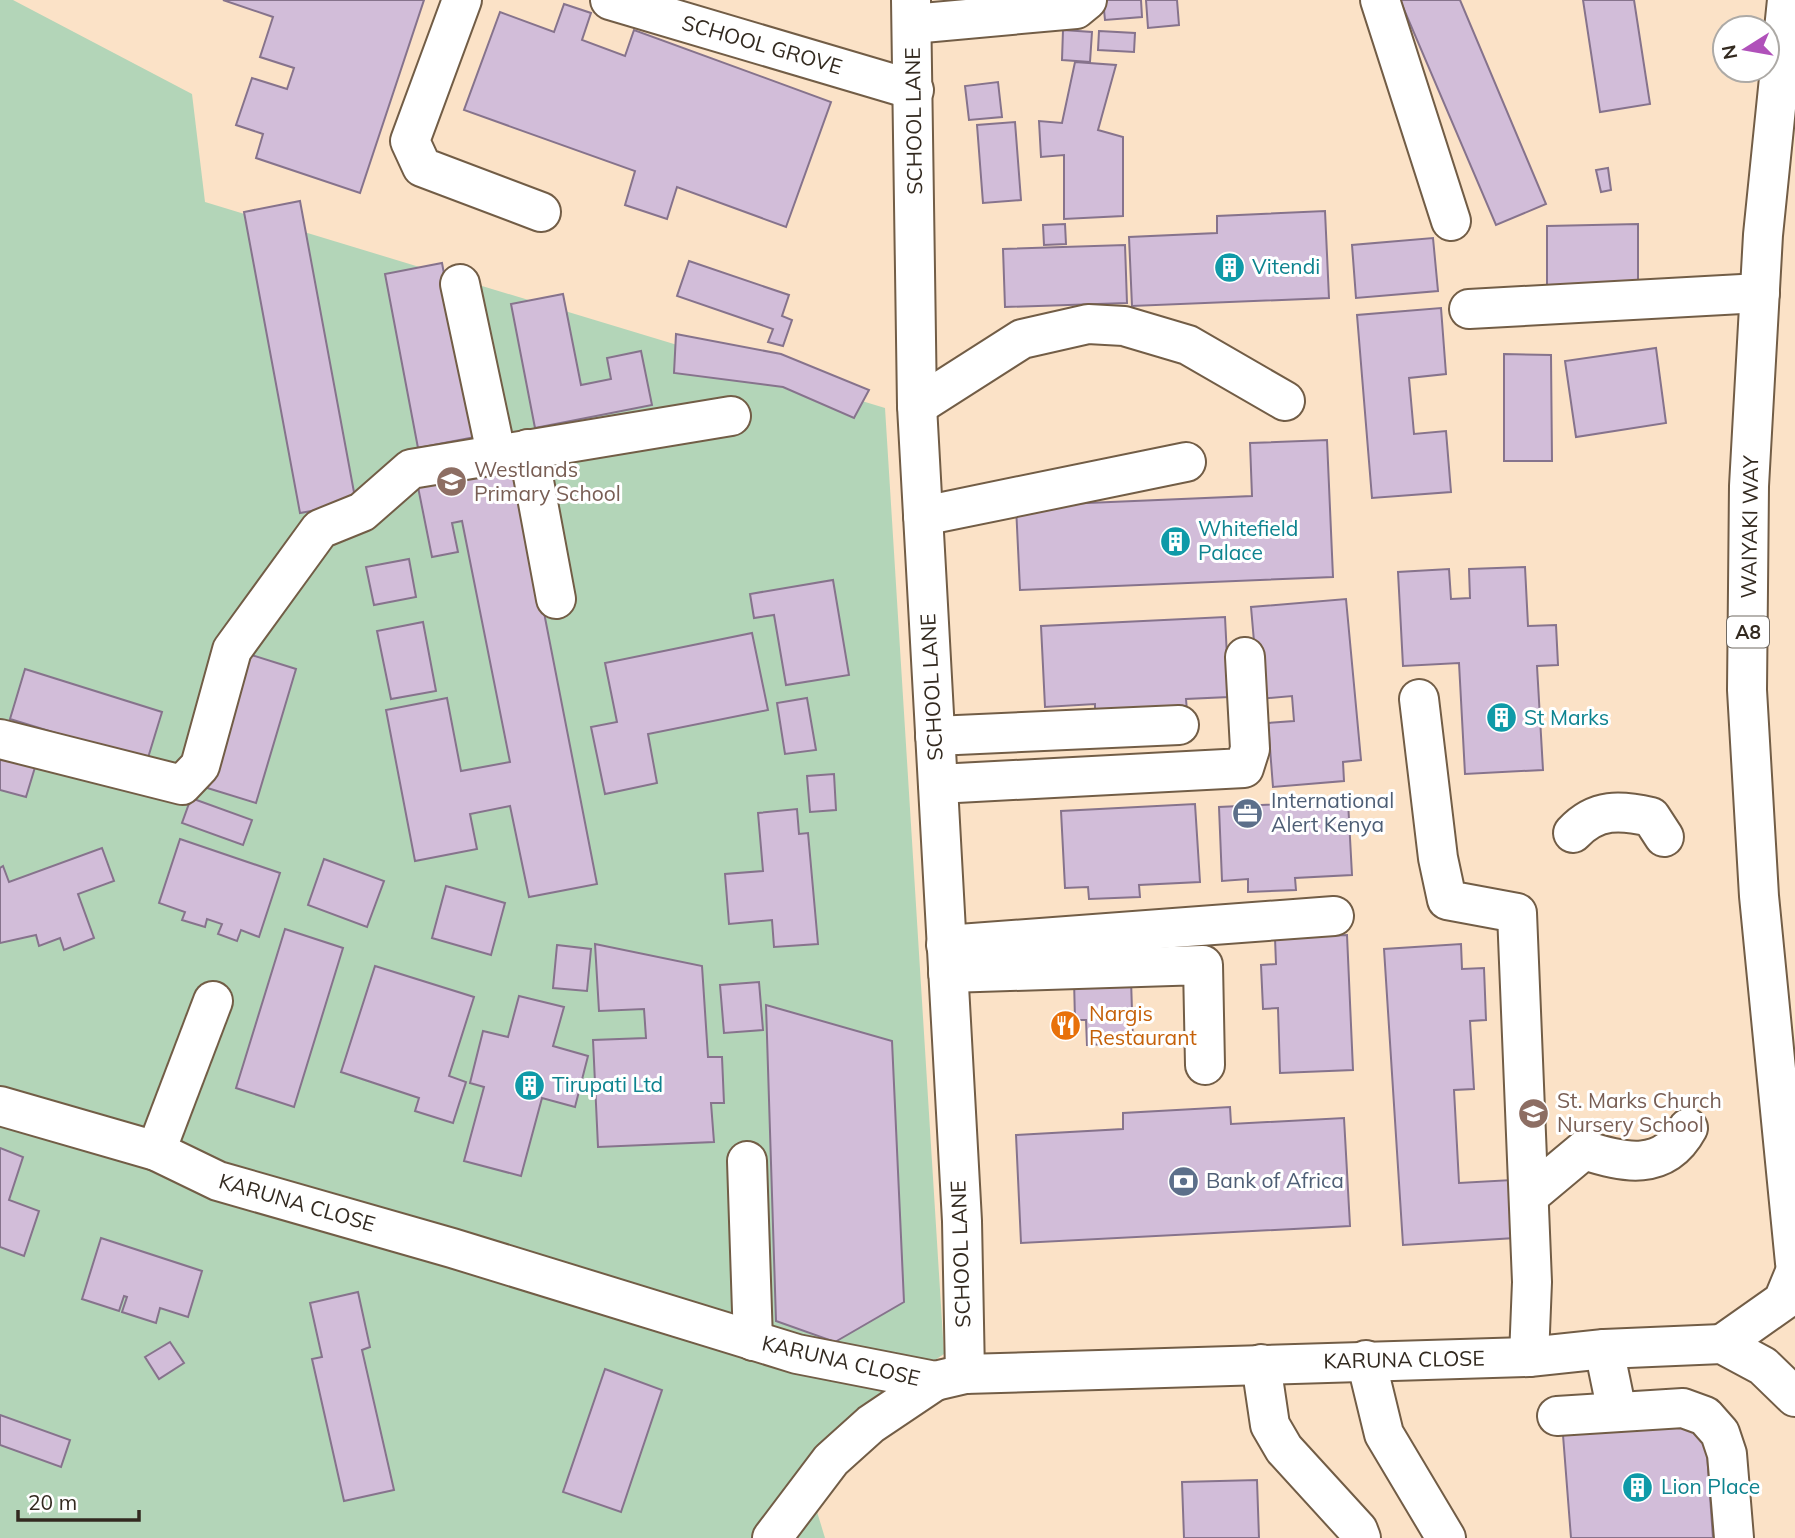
<svg xmlns="http://www.w3.org/2000/svg" width="1795" height="1538" font-family="Mulish,sans-serif">
	<style>
		.green { fill: #b3d5b8 }
		.building { fill: #d2bdd9; stroke: #86738c; stroke-width: 2 }
		.lines { fill: none; stroke-linecap: round; stroke-linejoin: round }
		.minor-casing { stroke: #725d46; stroke-width: 42 }
		.highway-casing { stroke: #725d46; stroke-width: 42 }
		.minor { stroke: #fff; stroke-width: 38 }
		.highway { stroke: #fff; stroke-width: 38 }
		.labels { text-anchor: middle; stroke-width: 6; stroke-linejoin: round; paint-order: stroke }
		.shield { fill: #fff; stroke: #706a63; stroke-width: 2 }
		.shield-label { font-size: 19px; font-weight: bold; fill: #332a20 }
		.street-label { font-size: 21px; fill: #332a20; stroke: #fff }
		.culture-label { font-size: 21px; fill: #0d838f; stroke: #fff; text-anchor: start }
		.education-label { font-size: 21px; fill: #785e54; stroke: #fff; text-anchor: start }
		.service-label { font-size: 21px; fill: #4e5e75; stroke: #fff; text-anchor: start }
		.food-label { font-size: 21px; fill: #c56008; stroke: #fff; text-anchor: start }
	</style>
	<rect width="100%" height="100%" fill="#fbe2c7"/>
	<!-- green -->
	<polygon class="green" points="0,0 13,0 192,94 205,202 885,408 944,1354 849,1417 804,1469 825,1538 0,1538"/>
	<!-- building -->
	<g class="building">
		<polygon points="223,0 424,0 360,193 256,158 263,134 236,125 252,78 287,89 294,68 260,57 273,17"/>
		<polygon points="1103,0 1141,0 1142,17 1105,20"/>
		<polygon points="1146,0 1177,0 1179,25 1148,28"/>
		<polygon points="1400,0 1460,0 1546,204 1496,225"/>
		<polygon points="1583,0 1634,0 1650,104 1600,112"/>
		<polygon points="564,4 591,13 582,40 625,56 634,30 831,102 786,227 677,187 667,219 625,205 635,171 464,110 500,12 554,32"/>
		<polygon points="1063,30 1092,32 1090,62 1062,60"/>
		<polygon points="1099,31 1135,33 1134,52 1098,50"/>
		<polygon points="1075,62 1116,65 1098,130 1123,137 1123,216 1064,219 1064,155 1041,157 1039,121 1062,123"/>
		<polygon points="998,82 1002,117 969,120 965,86"/>
		<polygon points="1015,122 1021,200 983,203 977,125"/>
		<polygon points="1608,168 1611,190 1601,192 1596,170"/>
		<polygon points="300,201 356,503 300,513 244,212"/>
		<polygon points="1325,211 1329,298 1132,306 1129,237 1217,233 1217,216"/>
		<polygon points="1065,224 1066,244 1044,245 1043,225"/>
		<polygon points="1638,224 1638,290 1547,291 1547,226"/>
		<polygon points="1433,238 1438,291 1356,298 1352,245"/>
		<polygon points="1125,245 1127,303 1005,307 1003,249"/>
		<polygon points="689,261 789,295 782,316 792,320 783,346 768,342 773,329 677,296"/>
		<polygon points="442,263 475,437 418,448 385,274"/>
		<polygon points="563,294 581,385 611,379 607,358 641,351 652,405 535,428 511,304"/>
		<polygon points="1441,308 1446,374 1409,378 1414,434 1446,431 1451,492 1372,498 1357,315"/>
		<polygon points="676,334 781,354 869,390 854,418 783,387 674,373"/>
		<polygon points="1656,348 1666,423 1576,437 1565,361"/>
		<polygon points="1504,354 1551,355 1552,461 1504,461"/>
		<polygon points="1327,440 1333,577 1020,590 1016,506 1252,496 1250,443"/>
		<polygon points="515,464 597,884 529,897 510,806 470,814 477,849 415,861 386,710 447,698 461,771 510,762 462,521 452,523 458,552 432,557 418,487 445,482 448,494 457,492 454,477"/>
		<polygon points="409,559 416,597 374,605 366,567"/>
		<polygon points="1525,567 1528,626 1556,625 1558,665 1537,666 1543,770 1465,774 1459,663 1403,666 1398,572 1449,569 1451,599 1470,598 1469,569"/>
		<polygon points="833,580 849,675 786,685 774,615 754,618 750,594"/>
		<polygon points="1346,599 1361,760 1343,762 1344,781 1273,787 1268,723 1294,721 1292,696 1259,699 1251,607"/>
		<polygon points="1225,617 1229,697 1186,699 1187,711 1095,715 1095,704 1045,707 1041,626"/>
		<polygon points="423,622 436,691 391,699 377,631"/>
		<polygon points="752,633 768,710 648,734 657,783 605,794 591,727 617,722 605,663"/>
		<polygon points="242,652 296,669 256,803 201,786"/>
		<polygon points="25,669 162,712 147,761 10,719"/>
		<polygon points="807,698 816,750 785,754 777,703"/>
		<polygon points="0,754 36,764 26,797 0,790"/>
		<polygon points="834,774 836,810 810,812 807,776"/>
		<polygon points="191,798 252,820 243,845 182,823"/>
		<polygon points="1348,801 1352,875 1295,878 1296,890 1248,892 1248,879 1222,881 1219,807"/>
		<polygon points="1195,804 1200,882 1139,885 1140,897 1089,899 1088,887 1065,888 1061,811"/>
		<polygon points="797,809 799,834 808,833 818,944 774,947 772,920 729,924 725,874 763,871 758,813"/>
		<polygon points="180,839 280,873 259,937 241,930 237,941 218,934 222,924 207,919 205,927 182,920 185,912 159,903"/>
		<polygon points="102,848 114,881 78,894 94,938 64,950 60,938 39,946 36,935 0,943 0,868 3,866 9,882"/>
		<polygon points="324,859 384,881 367,927 308,905"/>
		<polygon points="446,886 505,903 491,955 432,938"/>
		<polygon points="285,929 343,948 294,1107 236,1088"/>
		<polygon points="1347,935 1353,1070 1280,1073 1278,1008 1263,1009 1261,965 1276,964 1275,938"/>
		<polygon points="595,944 702,966 708,1057 722,1057 724,1103 711,1103 714,1142 598,1147 593,1040 646,1038 644,1009 599,1011"/>
		<polygon points="1461,944 1462,969 1484,968 1486,1020 1470,1021 1474,1089 1454,1090 1459,1183 1512,1180 1515,1238 1403,1245 1384,949"/>
		<polygon points="557,945 591,949 587,991 553,988"/>
		<polygon points="375,966 474,997 449,1076 466,1082 453,1123 415,1111 419,1098 341,1072"/>
		<polygon points="1131,979 1133,1043 1087,1045 1086,1020 1075,1020 1074,980"/>
		<polygon points="759,982 763,1030 724,1033 720,985"/>
		<polygon points="519,996 564,1007 553,1046 588,1056 575,1107 542,1098 521,1176 464,1161 484,1087 470,1083 483,1031 508,1037"/>
		<polygon points="766,1005 892,1041 904,1302 835,1342 776,1321"/>
		<polygon points="1230,1107 1231,1124 1344,1118 1350,1226 1021,1243 1016,1135 1123,1129 1123,1113"/>
		<polygon points="0,1148 23,1157 9,1200 39,1211 24,1256 0,1247"/>
		<polygon points="101,1238 202,1271 188,1317 160,1308 156,1323 122,1312 127,1297 124,1296 119,1311 82,1299"/>
		<polygon points="358,1292 370,1347 362,1350 394,1490 344,1501 312,1359 322,1357 310,1303"/>
		<polygon points="170,1342 184,1363 159,1379 145,1357"/>
		<polygon points="605,1369 662,1390 621,1512 563,1492"/>
		<polygon points="0,1415 70,1440 61,1467 0,1445"/>
		<polygon points="1705,1425 1713,1538 1571,1538 1563,1435"/>
		<polygon points="1257,1480 1259,1538 1184,1538 1182,1482"/>
	</g>
	<g class="lines">
		<defs>
			<g id="minor">
				<polyline points="462,0 410,141 422,167 541,212"/>
				<polyline points="610,0 914,90"/>
				<polyline points="911,0 917,406 962,1221 965,1374"/>
				<polyline points="1380,0 1451,221"/>
				<polyline points="912,24 1076,9 1087,0"/>
				<polyline points="460,284 496,453"/>
				<polyline points="1469,309 1760,293"/>
				<polyline points="917,406 1022,339 1088,324 1124,326 1188,345 1285,401"/>
				<polyline points="528,449 556,599"/>
				<polyline points="923,516 1186,462"/>
				<polyline points="1419,699 1438,858 1447,900 1517,913 1532,1282 1529,1357"/>
				<polyline points="935,736 1179,725"/>
				<polyline points="0,739 182,785 200,766 232,650 320,529 362,512 411,469 731,416"/>
				<polyline points="938,784 1244,768 1250,749 1245,657"/>
				<path d="M1573 833C1596 808 1621 810 1651 817L1664 837"/>
				<polyline points="946,945 1334,916"/>
				<polyline points="948,973 1203,965 1205,1065"/>
				<polyline points="0,1106 156,1151 218,1181 452,1248 797,1354 935,1381 965,1374 1529,1357 1604,1349 1722,1344 1763,1366 1795,1397"/>
				<polyline points="156,1151 213,1001"/>
				<polyline points="747,1161 753,1341"/>
				<path d="M1529 1196 1584 1150C1624 1163 1664 1172 1688 1128"/>
				<polyline points="1722,1344 1783,1301 1795,1272"/>
				<polyline points="1604,1349 1617,1412"/>
				<polyline points="1366,1360 1384,1434 1446,1538"/>
				<polyline points="1261,1364 1270,1425 1284,1449 1358,1530 1361,1538"/>
				<polyline points="1557,1416 1683,1408 1705,1416 1720,1433 1727,1454 1734,1538"/>
				<polyline points="772,1538 831,1460 871,1424 935,1381"/>
			</g>
			<polyline id="highway" points="1787,0 1763,235 1749,486 1747,690 1759,896 1795,1263"/>
		</defs>
		<!-- minor casing -->
		<use href="#minor" class="minor-casing"/>
		<!-- highway casing -->
		<use href="#highway" class="highway-casing"/>
		<!-- minor -->
		<use href="#minor" class="minor"/>
		<!-- highway -->
		<use href="#highway" class="highway"/>
	</g>
	<!-- icons -->
	<defs>
		<symbol id="building-disc" viewBox="-11 -11 22 22"><circle r="9.5" fill="#0f9aa8" stroke="#fff"/><path d="M-4-6H4V6H1V3H-1V6H-4ZM-2.5-4.3h1.7v1.8h-1.7ZM.8-4.3h1.7v1.8H.8ZM-2.5-1h1.7V.8h-1.7ZM.8-1h1.7V.8H.8Z" fill="#fff"/></symbol>
		<symbol id="school-disc" viewBox="-11 -11 22 22"><circle r="9.5" fill="#8d6e63" stroke="#fff"/><path d="M0-5L7-2L0 1L-7-2ZM-4 1L0 2.5L4 1V4Q0 6-4 4Z" fill="#fff"/></symbol>
		<symbol id="office-disc" viewBox="-11 -11 22 22"><circle r="9.5" fill="#5c6f8a" stroke="#fff"/><path d="M-6-3h4V-5.5h4V-3h4V5H-6ZM-1-4.5V-3h2v-1.5ZM-6 0V1H6V0Z" fill="#fff"/></symbol>
		<symbol id="restaurant-disc" viewBox="-11 -11 22 22"><circle r="9.5" fill="#e8710a" stroke="#fff"/><path d="M-5-6h1v4h1v-4h1v4h1v-4h1v5L-1.5 .5V6h-2V.5L-5-1ZM5-6V6H3V1.5H1.5Q1.5-4 5-6Z" fill="#fff"/></symbol>
		<symbol id="bank-disc" viewBox="-11 -11 22 22"><circle r="9.5" fill="#5c6f8a" stroke="#fff"/><path d="M-6-4H6V4H-6ZM0-2.3a2.3 2.3 0 1 0 0 4.6a2.3 2.3 0 1 0 0-4.6Z" fill="#fff"/></symbol>
	</defs>
	<g fill-rule="evenodd">
		<use href="#building-disc" x="1212" y="250" width="35" height="35"/>
		<use href="#school-disc" x="434" y="464" width="35" height="35"/>
		<use href="#building-disc" x="1158" y="524" width="35" height="35"/>
		<use href="#building-disc" x="1484" y="700" width="35" height="35"/>
		<use href="#office-disc" x="1230" y="796" width="35" height="35"/>
		<use href="#restaurant-disc" x="1048" y="1008" width="35" height="35"/>
		<use href="#building-disc" x="512" y="1068" width="35" height="35"/>
		<use href="#school-disc" x="1516" y="1096" width="35" height="35"/>
		<use href="#bank-disc" x="1166" y="1164" width="35" height="35"/>
		<use href="#building-disc" x="1620" y="1470" width="35" height="35"/>
	</g>
	<g class="labels">
		<!-- shield labels -->
		<rect class="shield" x="1727" y="616.5" width="42" height="31" rx="5"/>
		<g class="shield-label">
			<text x="1748" y="639">A8</text>
		</g>
		<!-- street labels -->
		<g class="street-label">
			<text transform="translate(762 45) rotate(16)" y="7">SCHOOL GROVE</text>
			<text transform="translate(914 121) rotate(-91)" y="7">SCHOOL LANE</text>
			<text transform="translate(1750 527) rotate(-89)" y="7">WAIYAKI WAY</text>
			<text transform="translate(932 687) rotate(-93)" y="7">SCHOOL LANE</text>
			<text transform="translate(297 1203) rotate(16)" y="7">KARUNA CLOSE</text>
			<text transform="translate(961 1254) rotate(-92)" y="7">SCHOOL LANE</text>
			<text transform="translate(1404 1360) rotate(-1)" y="7">KARUNA CLOSE</text>
			<text transform="translate(841 1361) rotate(13)" y="7">KARUNA CLOSE</text>
		</g>
		<!-- culture labels -->
		<g class="culture-label">
			<text x="1252" y="274">Vitendi</text>
			<text x="1198" y="536">Whitefield<tspan x="1198" dy="24">Palace</tspan></text>
			<text x="1524" y="725">St Marks</text>
			<text x="552" y="1092">Tirupati Ltd</text>
			<text x="1661" y="1494">Lion Place</text>
		</g>
		<!-- education labels -->
		<g class="education-label">
			<text x="474" y="477">Westlands<tspan x="474" dy="24">Primary School</tspan></text>
			<text x="1557" y="1108">St. Marks Church<tspan x="1557" dy="24">Nursery School</tspan></text>
		</g>
		<!-- service labels -->
		<g class="service-label">
			<text x="1271" y="808">International<tspan x="1271" dy="24">Alert Kenya</tspan></text>
			<text x="1206" y="1188">Bank of Africa</text>
		</g>
		<!-- food labels -->
		<g class="food-label">
			<text x="1089" y="1021">Nargis<tspan x="1089" dy="24">Restaurant</tspan></text>
		</g>
	</g>
	<!-- north arrow -->
	<g transform="translate(1746 49) rotate(259)"><circle r="33" fill="#ffffff" stroke="#adaaa6" stroke-width="2"/>
	<path d="M0-5L12 26L0 18L-12 26Z" fill="#b051ba"/>
	<text y="-10" font-size="19" font-weight="bold" text-anchor="middle" fill="#332a20">N</text>
	</g>
	<!-- scale -->
	<path d="M18 1510v10h121v-10" fill="none" stroke="#332a20" stroke-width="3.5"/>
	<text x="28" y="1510" font-size="21" fill="#332a20" stroke="#ffffff" stroke-width="5" paint-order="stroke">20 m</text>
</svg>
